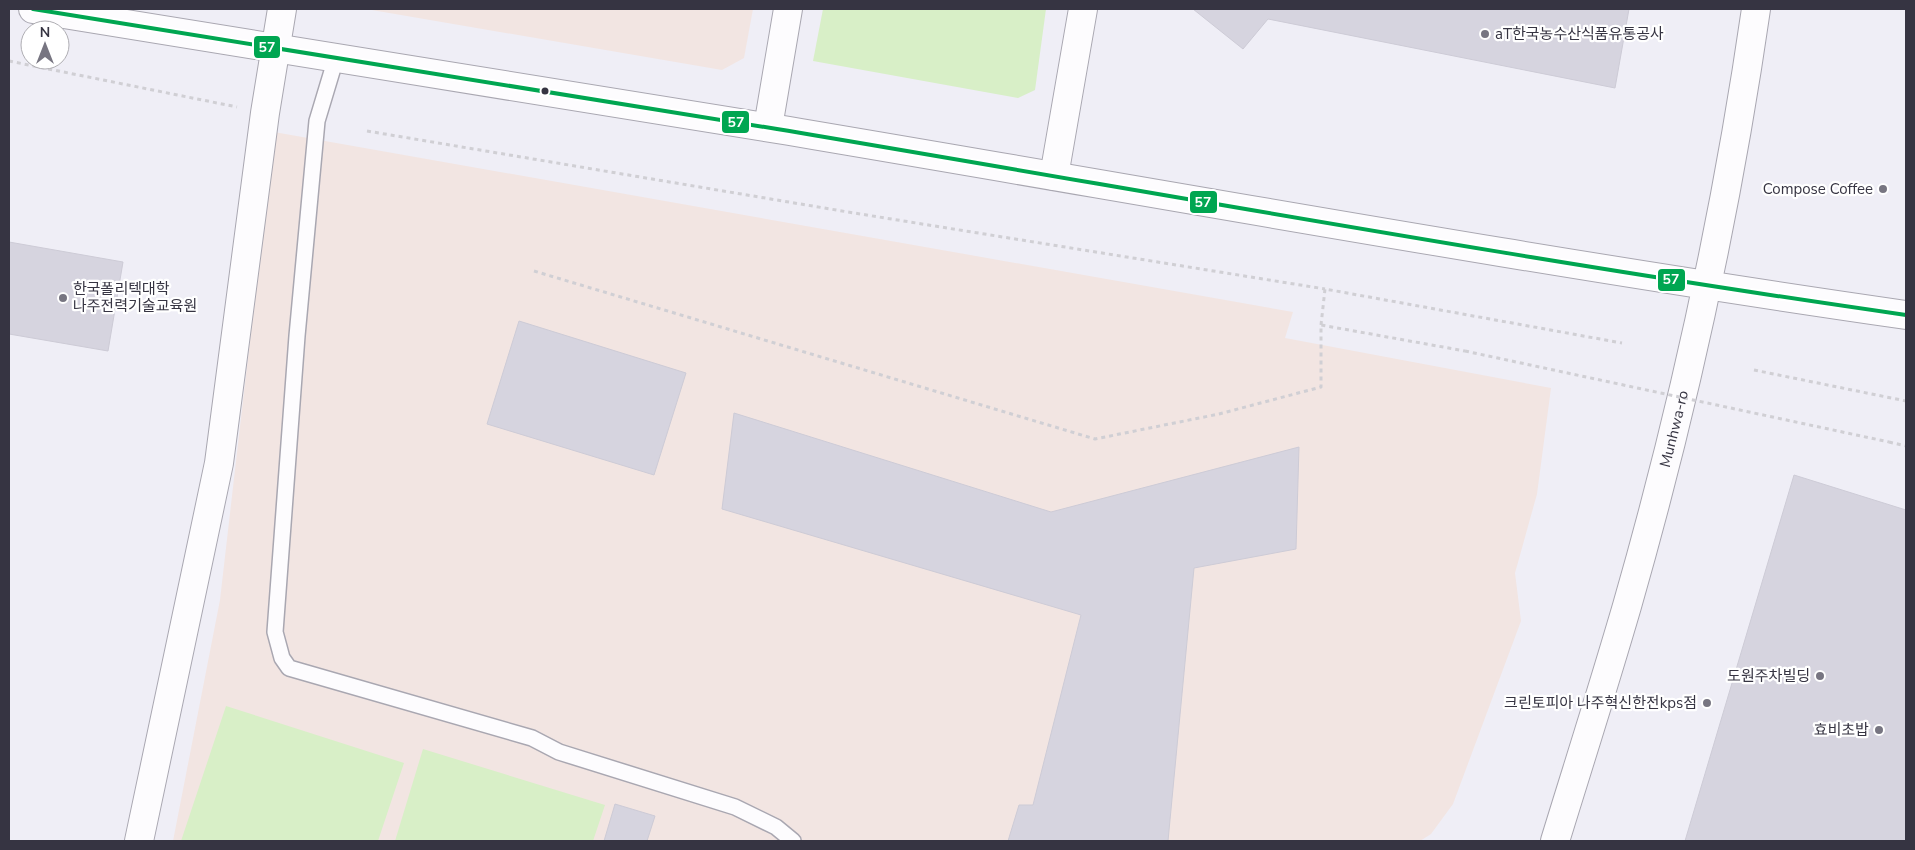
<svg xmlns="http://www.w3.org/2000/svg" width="1915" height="850" font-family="'Nunito Sans','Noto Sans KR',sans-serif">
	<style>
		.commercial { fill: #f2e5e2 }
		.green { fill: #d8efc7 }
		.building { fill: #d6d4df; stroke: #cdcbd6 }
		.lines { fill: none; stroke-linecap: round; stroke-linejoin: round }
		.lane-casing { stroke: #a9a7b1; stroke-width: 18 }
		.street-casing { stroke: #a9a7b1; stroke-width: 30 }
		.secondary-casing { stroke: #a9a7b1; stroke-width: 30 }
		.path { stroke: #d0cfd4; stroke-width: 3; stroke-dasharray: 4 4; stroke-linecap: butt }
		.lane { stroke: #fdfcfe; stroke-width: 15 }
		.street { stroke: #fdfcfe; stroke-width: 28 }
		.secondary { stroke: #fdfcfe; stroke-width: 28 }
		.path-bridge { stroke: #d0cfd4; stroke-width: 3; stroke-dasharray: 4 4; stroke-linecap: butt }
		.bus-1-casing { stroke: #fff; stroke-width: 8 }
		.bus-1 { stroke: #00a651; stroke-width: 4 }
		.poi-dot { fill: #777581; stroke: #fff; stroke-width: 2 }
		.bus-dot { fill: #363442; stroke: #fff; stroke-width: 2 }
		.labels { text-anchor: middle; stroke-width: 4.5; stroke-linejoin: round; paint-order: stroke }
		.poi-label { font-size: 15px; fill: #363442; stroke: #fff; text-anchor: end }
		.street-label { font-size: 15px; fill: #363442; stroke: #fff }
		.line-badge { stroke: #fff; stroke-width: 2 }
		.badge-label { font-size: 14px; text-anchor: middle; font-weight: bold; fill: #fff }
	</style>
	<rect width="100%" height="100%" fill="#efeef6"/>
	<!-- commercial -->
	<g class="commercial">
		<polygon points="366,9 753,9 744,58 722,70"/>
		<polygon points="274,132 1293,312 1285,338 1551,388 1537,494 1515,573 1521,621 1453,804 1431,834 1420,841 173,841 220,600"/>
	</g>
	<!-- green -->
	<g class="green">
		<polygon points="823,9 1046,9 1035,90 1018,98 813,61"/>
		<polygon points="226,706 404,763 378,841 181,841"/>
		<polygon points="423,749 605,805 593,841 395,841"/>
	</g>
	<!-- building -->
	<g class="building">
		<polygon points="1193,9 1629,9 1615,88 1268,19 1243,49"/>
		<polygon points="9,242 123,262 108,351 9,334"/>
		<polygon points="519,321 686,373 654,475 487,424"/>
		<polygon points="734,413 1051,512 1299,447 1296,549 1194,568 1168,841 1008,841 1019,805 1033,805 1081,615 722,509"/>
		<polygon points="1794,475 1906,510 1906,841 1685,841"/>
		<polygon points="615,804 655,816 647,841 604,841"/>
	</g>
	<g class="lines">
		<defs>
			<polyline id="lane" points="336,58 317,121 297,336 275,632 282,658 289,668 532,738 559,752 735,807 776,827 793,841"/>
			<g id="street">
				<polyline points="768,127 788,9"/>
				<polyline points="1054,176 1083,9"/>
				<polyline points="139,841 219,463 265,113 282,9"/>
			</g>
			<g id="secondary">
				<path d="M33 9C281 51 529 87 777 129 1153 192 1529 261 1906 315"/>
				<path id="s1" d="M1555 841C1579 763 1604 685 1627 606 1683 411 1727 210 1756 9"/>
			</g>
		</defs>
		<!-- lane casing -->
		<use href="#lane" class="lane-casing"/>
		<!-- street casing -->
		<use href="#street" class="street-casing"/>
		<!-- secondary casing -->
		<use href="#secondary" class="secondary-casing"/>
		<!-- path -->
		<g class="path">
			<polyline points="9,61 237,107"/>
			<polyline points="367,131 848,212 1325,289"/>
			<polyline points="534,271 1095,439 1219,414 1321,387 1321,325 1465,351"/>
			<polyline points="1321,325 1325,289 1622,343"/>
			<polyline points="1754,370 1906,401"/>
			<polyline points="1889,442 1906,446"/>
		</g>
		<!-- lane -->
		<use href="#lane" class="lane"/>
		<!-- street -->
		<use href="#street" class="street"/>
		<!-- secondary -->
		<use href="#secondary" class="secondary"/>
		<!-- path-bridge -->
		<polyline class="path-bridge" points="1465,351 1889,442"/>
		<defs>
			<path id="bus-1" d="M33 9C281 51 529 87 777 129 1153 192 1529 261 1906 315"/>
		</defs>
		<!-- bus-1 casing -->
		<use href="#bus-1" class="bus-1-casing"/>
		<!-- bus-1 -->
		<use href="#bus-1" class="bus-1"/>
	</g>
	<!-- markers -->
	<g class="poi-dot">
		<circle cx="1485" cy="34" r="5"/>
		<circle cx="1883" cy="189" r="5"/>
		<circle cx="63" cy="298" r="5"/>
		<circle cx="1820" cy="676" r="5"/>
		<circle cx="1707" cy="703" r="5"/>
		<circle cx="1879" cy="730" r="5"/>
	</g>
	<circle class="bus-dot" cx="545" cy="91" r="4.5"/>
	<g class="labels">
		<!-- poi labels -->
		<g class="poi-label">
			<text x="1495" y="39" text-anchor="start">aT한국농수산식품유통공사</text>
			<text x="1873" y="194">Compose Coffee</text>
			<text x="73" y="294" text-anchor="start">한국폴리텍대학<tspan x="73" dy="17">나주전력기술교육원</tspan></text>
			<text x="1810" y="681">도원주차빌딩</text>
			<text x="1697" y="708">크린토피아 나주혁신한전kps점</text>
			<text x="1869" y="735">효비초밥</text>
		</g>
		<!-- street labels -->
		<g class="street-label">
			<text dy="5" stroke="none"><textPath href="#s1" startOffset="429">Munhwa-ro</textPath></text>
		</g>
	</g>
	<g class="line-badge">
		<rect x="253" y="35" width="28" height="24" rx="5" fill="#00a651"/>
		<rect x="721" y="110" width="29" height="24" rx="5" fill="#00a651"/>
		<rect x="1189" y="190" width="29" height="24" rx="5" fill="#00a651"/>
		<rect x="1657" y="268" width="29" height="24" rx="5" fill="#00a651"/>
	</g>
	<g class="badge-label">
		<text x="267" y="52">57</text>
		<text x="736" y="127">57</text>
		<text x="1203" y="207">57</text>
		<text x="1671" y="284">57</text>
	</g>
	<!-- border -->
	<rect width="1915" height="850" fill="none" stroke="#363442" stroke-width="20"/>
	<!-- north arrow -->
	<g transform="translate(45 45)"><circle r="24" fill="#ffffff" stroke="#afaeb3"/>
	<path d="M0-4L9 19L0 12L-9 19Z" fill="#777581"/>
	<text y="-8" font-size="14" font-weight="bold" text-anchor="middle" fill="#363442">N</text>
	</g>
</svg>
